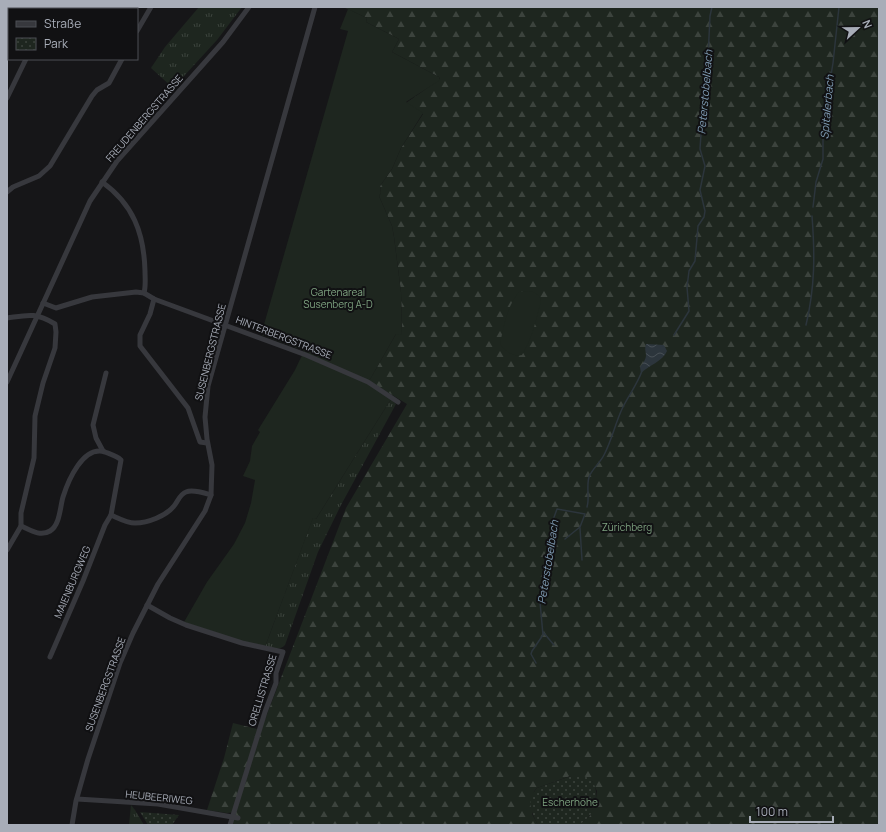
<svg xmlns="http://www.w3.org/2000/svg" width="886" height="832" font-family="Manrope,sans-serif">
	<style>
		.grass { fill: url(#grass-tufts) }
		.forest { fill: url(#forest-firs) }
		.park { fill: url(#park-dots) }
		.garden { fill: #1e261f }
		.water { fill: url(#water-waves) }
		.lines { fill: none; stroke-linecap: round; stroke-linejoin: round }
		.stream { stroke: #2c353c; stroke-width: 1.5 }
		.street { stroke: #37383d; stroke-width: 5 }
		.labels { text-anchor: middle; stroke-width: 4; stroke-linejoin: round; paint-order: stroke }
		.street-label { font-size: 10px; fill: #a8adb8; stroke: #111113 }
		.park-label { font-size: 10px; fill: #7fa381; stroke: #111113 }
		.water-label { font-size: 11px; font-style: italic; fill: #7f9bb3; stroke: #111113 }
	</style>
	<defs>
		<pattern id="grass-tufts" width="24" height="20" patternUnits="userSpaceOnUse"><rect width="24" height="20" fill="#1e261f"/><path d="M3 7l-1-3M5 7V3M7 7l1-3M15 17l-1-3M17 17v-4M19 17l1-3" fill="none" stroke="#3c433d"/></pattern>
		<pattern id="forest-firs" width="22" height="20" patternUnits="userSpaceOnUse"><rect width="22" height="20" fill="#1e261f"/><path d="M5 1l3.5 6h-7zM16 11l3.5 6h-7z" fill="#3c433d"/></pattern>
		<pattern id="park-dots" width="8" height="8" patternUnits="userSpaceOnUse"><rect width="8" height="8" fill="#1e261f"/><path d="M2 2h.1M6 6h.1" fill="none" stroke="#3c433d" stroke-width="1.8" stroke-linecap="round"/></pattern>
		<pattern id="water-waves" width="16" height="10" patternUnits="userSpaceOnUse"><rect width="16" height="10" fill="#2c353c"/><path d="M0 5q4-4 8 0t8 0" fill="none" stroke="#485056"/></pattern>
	</defs>
	<rect width="100%" height="100%" fill="#161618"/>
	<!-- grass -->
	<g class="grass">
		<polygon points="199,7 242,7 217,40 173,88 151,68 165,47"/>
		<path d="M391 399 396 404 341 505 318 552 285 645C280 651 272 648 265 647L313 517 316 519Z"/>
		<polygon points="131,805 135,810 144,825 129,825"/>
	</g>
	<!-- forest -->
	<polygon class="forest" points="343,7 879,7 879,825 579,825 590,816 596,799 597,791 592,781 570,776 537,788 534,791 532,814 538,825 232,825 236,812 227,813 207,810 224,758 233,723 261,730 346,508 407,404 369,381 396,334 402,334 401,292 394,237 392,226 379,196 381,193 380,186 392,169 401,148 423,114 406,103 440,79 439,77 392,52 399,39 366,22 367,18"/>
	<!-- park -->
	<g class="park">
		<path d="M571 776C574 776 580 775 583 776 601 780 597 802 591 814 588 818 583 822 579 825H538C531 812 526 800 537 788Z"/>
		<polygon points="140,812 179,815 172,825 148,825"/>
	</g>
	<!-- garden -->
	<g class="garden">
		<polygon points="348,9 367,18 366,22 399,39 392,52 439,77 440,80 406,102 423,113 401,148 392,169 380,186 381,193 379,196 392,226 394,237 401,292 402,335 396,334 368,383 391,399 316,519 313,518 265,647 252,645 184,622 207,582 234,544 245,523 251,503 255,480 243,476 250,461 252,446 260,432 258,430 295,370 304,351 261,335 348,31 340,29"/>
		<path d="M530 291C536 293 540 295 541 301 536 320 532 339 522 355 513 357 505 351 500 344 504 326 507 306 519 292Z"/>
	</g>
	<!-- water -->
	<path class="water" d="M646 344 664 345 667 351C663 361 648 366 641 373L640 367C651 354 643 354 646 344Z"/>
	<g class="lines">
		<!-- stream -->
		<g class="stream">
			<polyline points="813,207 816,182 823,159 823,137 826,127 828,93 833,63 839,7"/>
			<path d="M806 325C815 287 815 255 812 216"/>
			<polyline points="674,335 689,311 687,287 689,271 695,261 698,226 704,217 705,211 700,190 705,166 700,149 703,104 702,99 708,58 710,16 712,7"/>
			<path d="M587 507C590 497 586 488 589 477 592 469 600 463 604 455 612 440 615 424 622 409 628 396 637 385 642 371"/>
			<polyline points="580,528 582,560"/>
			<polyline points="543,632 554,645"/>
			<polyline points="536,663 531,654 532,651 543,635 540,602 552,539 553,520 557,509 585,514 580,527 565,539"/>
		</g>
		<!-- street -->
		<g class="street">
			<polyline points="51,9 52,7"/>
			<polyline points="137,31 151,7"/>
			<polyline points="7,98 26,59"/>
			<path d="M102 182C133 204 144 233 145 271 145 278 146 286 144 293"/>
			<polyline points="7,192 13,187 39,176 50,166 92,96 97,90 109,83 122,59"/>
			<polyline points="154,299 150,314 140,335 140,346 188,408 200,442 207,443"/>
			<polyline points="43,303 56,308 92,297 136,292 144,293 154,299 306,355 368,382 398,402"/>
			<path d="M7 318C28 315 35 312 55 324L56 332 55 348 43 383 35 416 34 458 21 513V526L7 550"/>
			<polyline points="7,382 90,201 117,161 223,42 249,7"/>
			<polyline points="103,451 96,438 93,425 106,373"/>
			<path d="M111 515C118 518 127 523 135 523 148 523 166 516 174 506 178 501 180 494 186 492 193 489 204 493 211 495"/>
			<path d="M21 526C30 530 40 537 50 531 60 525 60 507 63 497 68 481 83 445 105 452 110 454 117 456 121 460L111 515 105 525 83 581 50 657"/>
			<polyline points="147,605 170,618 186,625 242,643 283,652 276,673 276,683 265,712 230,825"/>
			<polyline points="77,799 158,804 238,818"/>
			<polyline points="72,825 76,801 88,759 120,663 133,633 158,584 205,511 211,495 212,465 207,439 205,417 208,386 315,7"/>
		</g>
	</g>
	<g class="labels">
		<!-- street labels -->
		<g class="street-label">
			<text transform="translate(144 118) rotate(-49)" y="4">FREUDENBERGSTRASSE</text>
			<text transform="translate(284 337) rotate(21)" y="4">HINTERBERGSTRASSE</text>
			<text transform="translate(210 352) rotate(-76)" y="4">SUSENBERGSTRASSE</text>
			<text transform="translate(72 582) rotate(-67)" y="4">MAIENBURGWEG</text>
			<text transform="translate(105 684) rotate(-70)" y="4">SUSENBERGSTRASSE</text>
			<text transform="translate(262 690) rotate(-73)" y="4">ORELLISTRASSE</text>
			<text transform="translate(159 797) rotate(6)" y="4">HEUBEERIWEG</text>
		</g>
		<!-- park labels -->
		<g class="park-label">
			<text x="338" y="296">Gartenareal<tspan x="338" dy="12">Susenberg A-D</tspan></text>
			<text x="627" y="531">Zürichberg</text>
			<text x="570" y="806">Escherhöhe</text>
		</g>
		<!-- water labels -->
		<g class="water-label">
			<text transform="translate(705 92) rotate(-85)" y="4">Peterstobelbach</text>
			<text transform="translate(827 107) rotate(-85)" y="4">Spitalerbach</text>
			<text transform="translate(548 562) rotate(-81)" y="4">Peterstobelbach</text>
		</g>
	</g>
	<!-- border -->
	<rect width="886" height="832" fill="none" stroke="#a8adb8" stroke-width="16"/>
	<!-- legend -->
	<rect x="8" y="8" width="130" height="52" fill="#111113" stroke="#4d4f55"/>
	<rect x="16" y="21" width="20" height="6" fill="#37383d" stroke="#4d4f55"/>
	<text x="44" y="28" font-size="12" fill="#a8adb8">Straße</text>
	<rect x="16" y="38" width="20" height="12" fill="url(#park-dots)" stroke="#4d4f55"/>
	<text x="44" y="48" font-size="12" fill="#a8adb8">Park</text>
	<!-- north arrow -->
	<g transform="translate(858 28) rotate(68)" stroke="#111113" stroke-width="3" paint-order="stroke">
	<path d="M0-3L7 15L0 10L-7 15Z" fill="#a8adb8"/>
	<text y="-6" font-size="11" font-weight="bold" text-anchor="middle" fill="#a8adb8">N</text>
	</g>
	<!-- scale -->
	<path d="M750 816v6h83v-6" fill="none" stroke="#a8adb8" stroke-width="2"/>
	<text x="756" y="816" font-size="12" fill="#a8adb8" stroke="#111113" stroke-width="3" paint-order="stroke">100 m</text>
</svg>
